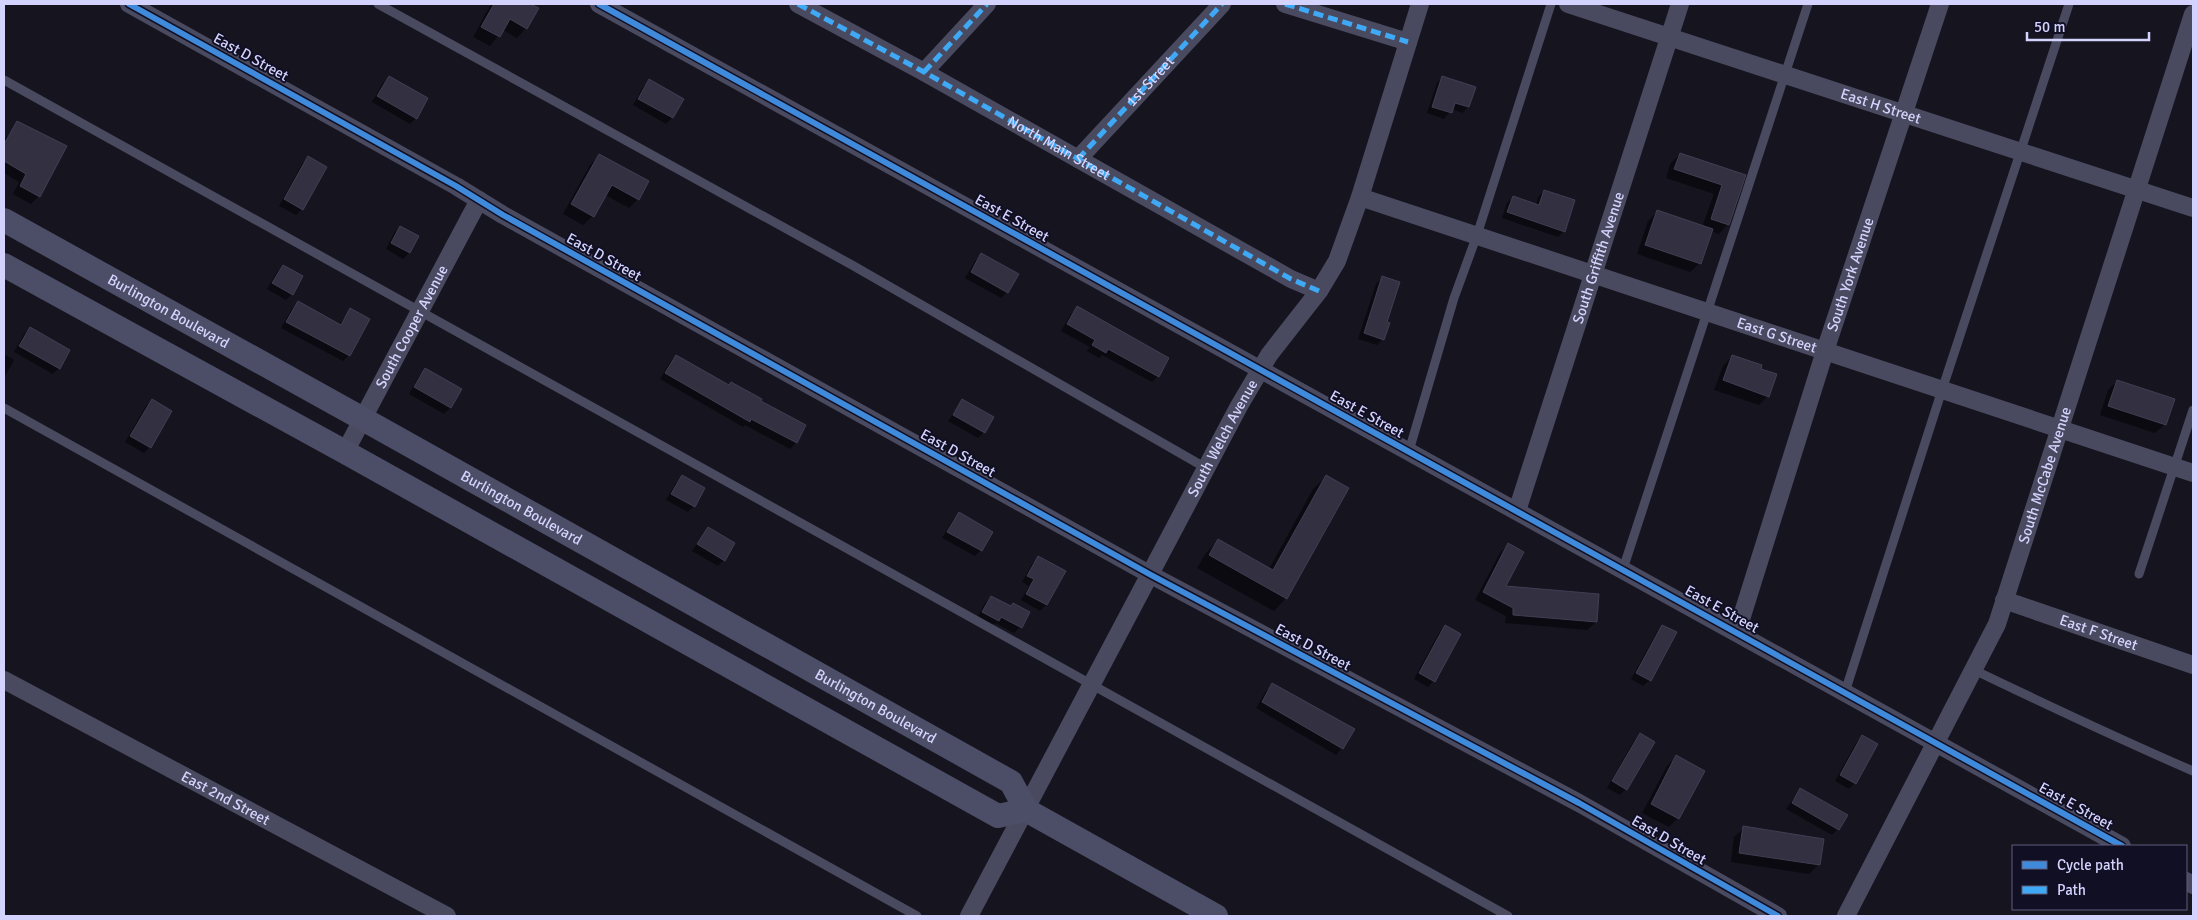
<svg xmlns="http://www.w3.org/2000/svg" width="2197" height="920" font-family="Signika,sans-serif">
	<style>
		.shadow { fill: #0007 }
		.building { fill: #333141; stroke: #403e53 }
		.lines { fill: none; stroke-linecap: round; stroke-linejoin: round }
		.lane { stroke: #494a5f; stroke-width: 9 }
		.street { stroke: #494a5f; stroke-width: 18 }
		.secondary { stroke: #4c4d66; stroke-width: 24 }
		.quiet { stroke: #3fa9f5; stroke-width: 5; stroke-dasharray: 10 5; stroke-linecap: butt }
		.cycleway-casing { stroke: #110f24; stroke-width: 9 }
		.cycleway { stroke: #408adc; stroke-width: 6 }
		.labels { text-anchor: middle; stroke-width: 4; stroke-linejoin: round; paint-order: stroke }
		.street-label { font-size: 15px; fill: #d4d3fe; stroke: #110f24 }
	</style>
	<rect width="100%" height="100%" fill="#15141f"/>
	<!-- shadow -->
	<g class="shadow">
		<polygon points="491,4 527,4 537,9 526,28 517,38 503,30 490,46 473,37"/>
		<polygon points="389,77 416,118 410,124 372,102 383,83"/>
		<polygon points="1443,77 1468,107 1462,113 1452,109 1444,119 1427,113 1437,83"/>
		<polygon points="650,81 682,99 672,118 666,124 633,105 643,87"/>
		<polygon points="17,123 39,196 31,204 13,194 19,182 4,173 4,140"/>
		<polygon points="1680,154 1744,176 1728,224 1719,234 1711,231 1700,263 1690,272 1637,254 1648,221 1657,212 1702,227 1714,194 1666,178 1670,164"/>
		<polygon points="600,155 638,199 629,208 605,195 593,216 583,225 563,214 590,165"/>
		<polygon points="308,158 302,209 296,215 279,206 302,164"/>
		<polygon points="1544,191 1564,231 1558,237 1502,218 1507,203 1513,197 1536,205 1538,197"/>
		<polygon points="400,227 409,253 403,259 386,249 394,233"/>
		<polygon points="981,255 1017,275 1007,292 1001,298 965,278 975,261"/>
		<polygon points="283,266 292,294 286,300 267,289 277,272"/>
		<polygon points="1382,278 1385,323 1383,339 1377,345 1358,339 1376,284"/>
		<polygon points="298,303 339,325 350,310 368,320 349,355 343,361 281,328 292,309"/>
		<polygon points="1077,308 1158,376 1152,382 1102,355 1099,358 1087,351 1090,347 1061,331 1071,314"/>
		<polygon points="30,328 59,368 53,374 14,352 24,334"/>
		<polygon points="4,354 14,360 4,378"/>
		<polygon points="676,356 728,386 731,383 805,426 796,443 790,449 745,425 743,427 660,379 670,362"/>
		<polygon points="1732,356 1760,369 1768,396 1759,405 1714,390 1723,366"/>
		<polygon points="425,370 460,390 450,408 444,414 409,394 419,376"/>
		<polygon points="2117,381 2165,424 2155,433 2100,415 2108,390"/>
		<polygon points="152,400 150,447 144,453 125,442 146,406"/>
		<polygon points="963,400 993,417 984,432 978,438 948,421"/>
		<polygon points="682,477 694,506 688,512 666,500 676,483"/>
		<polygon points="1326,477 1286,598 1274,611 1197,568 1206,553 1218,541 1269,569 1313,489"/>
		<polygon points="959,514 981,550 975,556 942,538 953,520"/>
		<polygon points="708,528 724,560 718,566 692,551"/>
		<polygon points="1508,545 1504,587 1596,622 1587,630 1505,623 1506,616 1475,600 1500,553"/>
		<polygon points="1038,558 1064,571 1046,605 1040,611 1021,600 1029,586 1022,582 1032,564"/>
		<polygon points="991,597 1010,607 1020,627 1014,633 995,623 992,626 977,618 985,603"/>
		<polygon points="1445,626 1434,681 1428,687 1414,679 1439,633"/>
		<polygon points="1663,626 1650,680 1643,686 1631,679 1657,632"/>
		<polygon points="1272,685 1342,748 1336,755 1256,708 1266,691"/>
		<polygon points="1640,735 1626,789 1620,795 1607,788 1634,741"/>
		<polygon points="1862,737 1855,783 1849,789 1835,781 1856,743"/>
		<polygon points="1676,757 1678,818 1669,827 1642,813 1667,766"/>
		<polygon points="1800,789 1838,829 1832,835 1786,809"/>
		<polygon points="1744,828 1819,864 1809,874 1731,862 1734,837"/>
	</g>
	<!-- building -->
	<g class="building">
		<polygon points="494,4 530,4 539,8 527,29 510,19 500,37 481,27"/>
		<polygon points="389,76 428,98 417,119 377,96"/>
		<polygon points="1442,76 1476,87 1469,107 1455,103 1452,113 1432,107"/>
		<polygon points="649,79 684,99 673,118 638,99"/>
		<polygon points="17,121 67,146 40,197 20,186 26,174 4,161 4,144"/>
		<polygon points="1680,153 1746,175 1729,225 1711,219 1722,185 1674,169"/>
		<polygon points="599,154 649,181 639,200 612,185 594,217 571,204"/>
		<polygon points="308,156 327,167 303,210 284,199"/>
		<polygon points="1544,190 1575,200 1565,232 1507,212 1513,196 1539,205"/>
		<polygon points="1657,210 1713,229 1701,264 1645,245"/>
		<polygon points="400,226 419,236 410,253 391,243"/>
		<polygon points="981,253 1019,274 1008,293 971,272"/>
		<polygon points="283,265 303,276 293,295 272,283"/>
		<polygon points="1382,276 1400,282 1387,322 1390,323 1384,340 1364,333"/>
		<polygon points="298,301 341,325 350,308 370,319 350,356 286,322"/>
		<polygon points="1077,306 1169,358 1159,377 1108,349 1106,353 1092,345 1095,340 1067,324"/>
		<polygon points="30,327 70,350 60,369 19,346"/>
		<polygon points="676,355 729,385 731,382 762,399 761,401 806,425 797,443 751,419 750,422 665,373"/>
		<polygon points="1732,355 1762,365 1761,369 1777,374 1769,397 1723,380"/>
		<polygon points="425,368 462,389 451,408 414,387"/>
		<polygon points="2117,380 2175,399 2166,425 2108,406"/>
		<polygon points="152,399 172,411 151,448 130,436"/>
		<polygon points="962,399 994,417 985,433 953,415"/>
		<polygon points="682,475 705,488 695,507 671,494"/>
		<polygon points="1326,475 1349,488 1287,599 1209,555 1218,539 1273,570"/>
		<polygon points="959,512 993,532 982,551 947,532"/>
		<polygon points="708,527 735,543 725,561 697,544"/>
		<polygon points="1508,543 1524,552 1506,586 1599,594 1597,622 1513,615 1513,608 1483,592"/>
		<polygon points="1038,556 1066,571 1047,605 1026,594 1034,579 1027,576"/>
		<polygon points="991,596 1011,606 1013,603 1030,612 1022,628 1001,617 999,621 982,612"/>
		<polygon points="1445,625 1461,634 1435,682 1419,673"/>
		<polygon points="1662,625 1677,632 1651,681 1636,673"/>
		<polygon points="1272,683 1355,729 1343,749 1262,702"/>
		<polygon points="1640,733 1655,742 1627,790 1612,781"/>
		<polygon points="1862,735 1878,744 1856,784 1840,775"/>
		<polygon points="1676,755 1705,771 1679,819 1651,804"/>
		<polygon points="1800,788 1848,815 1839,830 1792,803"/>
		<polygon points="1743,826 1824,839 1820,865 1739,853"/>
	</g>
	<g class="lines">
		<!-- lane -->
		<g class="lane">
			<polyline points="378,4 852,265 1206,468"/>
			<polyline points="4,80 1508,916"/>
			<polyline points="4,408 917,916"/>
			<polyline points="1409,451 1454,298 1477,235 1551,4"/>
			<polyline points="1623,569 1808,4"/>
			<polyline points="2139,574 2193,410"/>
			<path d="M1974 670C2047 705 2119 739 2193 771"/>
			<polyline points="1845,692 1942,390 2069,4"/>
		</g>
		<!-- street -->
		<g class="street">
			<polyline points="129,4 456,186 503,215 1151,575 1579,803 1778,916"/>
			<polyline points="599,4 2122,846"/>
			<path id="s1" d="M798 4 924 72 1291 279 1319 291"/>
			<polyline points="1285,4 1408,42"/>
			<path id="s2" d="M1568 4 2193 208"/>
			<polyline points="924,72 987,4"/>
			<path id="s3" d="M1078 159 1222 4"/>
			<path id="s4" d="M1360 197 2193 473"/>
			<path id="s5" d="M345 452 479 200"/>
			<path id="s6" d="M1517 511 1680 4"/>
			<path id="s7" d="M2004 600 2193 665"/>
			<path id="s8" d="M1737 632 1825 351 1940 4"/>
			<path id="s9" d="M4 680 447 916"/>
			<polyline points="2186,881 2193,885"/>
			<path id="s10" d="M969 916 1239 406 1269 355 1319 291 1337 261 1360 197 1420 4"/>
			<path id="s11" d="M1846 916 1997 624 2193 14"/>
		</g>
		<!-- secondary -->
		<g class="secondary">
			<path id="s12" d="M4 220 363 419 1011 782 1026 810 1216 916"/>
			<polyline points="4,265 345,452 998,816 1026,810"/>
		</g>
		<!-- quiet -->
		<g class="quiet">
			<polyline points="798,4 924,72 1291,279 1319,291"/>
			<polyline points="1285,4 1408,42"/>
			<polyline points="924,72 987,4"/>
			<polyline points="1078,159 1222,4"/>
		</g>
		<defs>
			<g id="cycleway">
				<polyline points="129,4 456,186 503,215 1151,575 1579,803 1778,916"/>
				<polyline points="599,4 2122,846"/>
			</g>
		</defs>
		<!-- cycleway casing -->
		<use href="#cycleway" class="cycleway-casing"/>
		<!-- cycleway -->
		<use href="#cycleway" class="cycleway"/>
	</g>
	<g class="labels">
		<!-- street labels -->
		<g class="street-label">
			<text transform="translate(251 57) rotate(29)" y="5">East D Street</text>
			<text dy="5" stroke="none"><textPath href="#s3" startOffset="106">1st Street</textPath></text>
			<text dy="5" stroke="none"><textPath href="#s2" startOffset="329">East H Street</textPath></text>
			<text dy="5" stroke="none"><textPath href="#s1" startOffset="298">North Main Street</textPath></text>
			<text transform="translate(1012 218) rotate(29)" y="5">East E Street</text>
			<text transform="translate(604 257) rotate(29)" y="5">East D Street</text>
			<text dy="5" stroke="none"><textPath href="#s6" startOffset="266">South Griffith Avenue</textPath></text>
			<text dy="5" stroke="none"><textPath href="#s8" startOffset="375">South York Avenue</textPath></text>
			<text dy="5" stroke="none"><textPath href="#s12" startOffset="188">Burlington Boulevard</textPath></text>
			<text dy="5" stroke="none"><textPath href="#s5" startOffset="142">South Cooper Avenue</textPath></text>
			<text dy="5" stroke="none"><textPath href="#s4" startOffset="439">East G Street</textPath></text>
			<text transform="translate(1367 414) rotate(29)" y="5">East E Street</text>
			<text dy="5" stroke="none"><textPath href="#s10" startOffset="541">South Welch Avenue</textPath></text>
			<text transform="translate(958 453) rotate(29)" y="5">East D Street</text>
			<text dy="5" stroke="none"><textPath href="#s11" startOffset="485">South McCabe Avenue</textPath></text>
			<text dy="5" stroke="none"><textPath href="#s12" startOffset="592">Burlington Boulevard</textPath></text>
			<text transform="translate(1722 609) rotate(29)" y="5">East E Street</text>
			<text dy="5" stroke="none"><textPath href="#s7" startOffset="100">East F Street</textPath></text>
			<text transform="translate(1313 647) rotate(28)" y="5">East D Street</text>
			<text dy="5" stroke="none"><textPath href="#s12" startOffset="998">Burlington Boulevard</textPath></text>
			<text dy="5" stroke="none"><textPath href="#s9" startOffset="251">East 2nd Street</textPath></text>
			<text transform="translate(2076 806) rotate(29)" y="5">East E Street</text>
			<text transform="translate(1669 840) rotate(30)" y="5">East D Street</text>
		</g>
	</g>
	<!-- border -->
	<rect width="2197" height="920" fill="none" stroke="#d4d3fe" stroke-width="10"/>
	<!-- legend -->
	<rect x="2012" y="845" width="175" height="65" fill="#110f24" stroke="#5f5d7b"/>
	<rect x="2022" y="861" width="25" height="8" fill="#408adc" stroke="#5f5d7b"/>
	<text x="2057" y="870" font-size="15" fill="#d4d3fe">Cycle path</text>
	<rect x="2022" y="886" width="25" height="8" fill="#3fa9f5" stroke="#5f5d7b"/>
	<text x="2057" y="895" font-size="15" fill="#d4d3fe">Path</text>
	<!-- scale -->
	<path d="M2027 32v8h122v-8" fill="none" stroke="#d4d3fe" stroke-width="2.5"/>
	<text x="2034" y="32" font-size="15" fill="#d4d3fe" stroke="#110f24" stroke-width="4" paint-order="stroke">50 m</text>
</svg>
